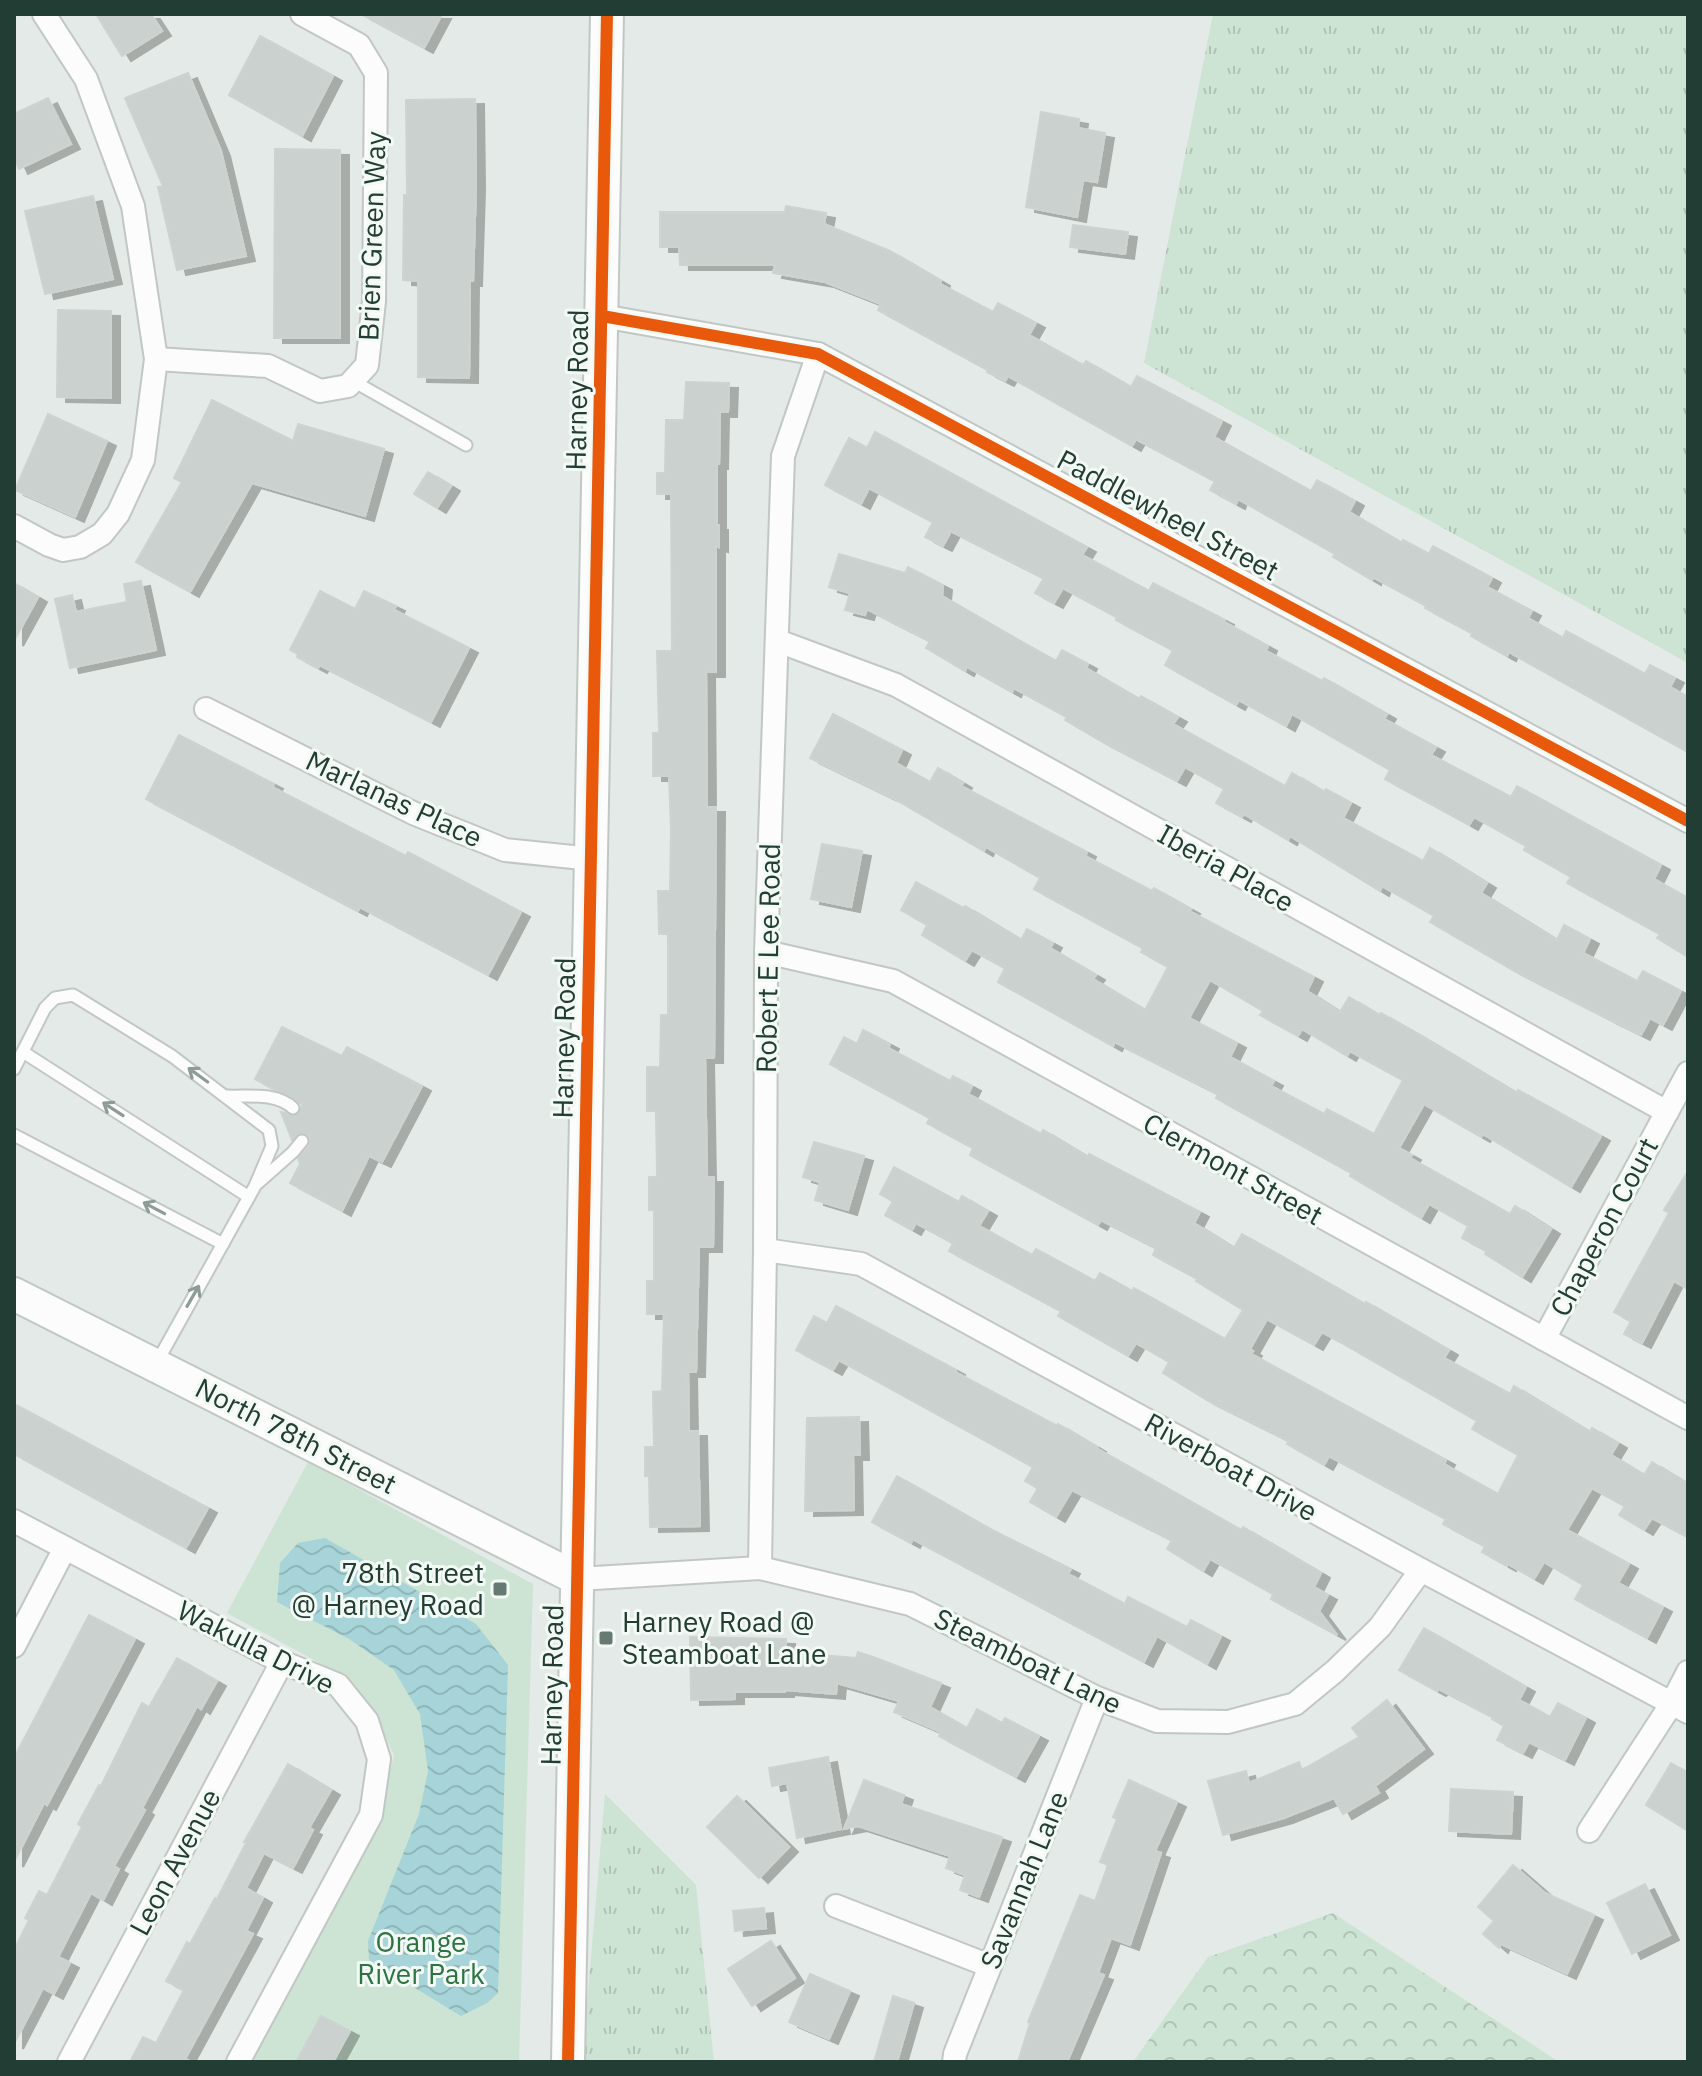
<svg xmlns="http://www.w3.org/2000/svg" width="1702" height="2076" font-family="'IBM Plex Sans',sans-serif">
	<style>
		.grass { fill: url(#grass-tufts) }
		.forest { fill: url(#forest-crowns) }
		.park { fill: #cde3d3 }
		.water { fill: url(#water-waves) }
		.building { fill: #cbd1ce; stroke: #cdd3d0; stroke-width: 2; fill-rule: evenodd; filter: url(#shadow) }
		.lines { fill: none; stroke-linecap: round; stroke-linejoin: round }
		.lane-casing { stroke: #c1c7c4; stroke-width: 15 }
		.street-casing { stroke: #c1c7c4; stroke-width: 26 }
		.secondary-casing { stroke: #c0c8c4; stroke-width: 36 }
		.lane { stroke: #fbfcfb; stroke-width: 11 }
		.street { stroke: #fbfcfb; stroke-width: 22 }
		.secondary { stroke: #fbfcfb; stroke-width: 32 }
		.cycleway-casing { stroke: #f3f9f5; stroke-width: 17 }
		.cycleway { stroke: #e8590c; stroke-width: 12 }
		.oneway { stroke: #8e9c98 }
		.poi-dot { fill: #667a73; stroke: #f3f9f5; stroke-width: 3 }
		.labels { text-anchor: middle; stroke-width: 6; stroke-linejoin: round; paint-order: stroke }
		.street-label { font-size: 28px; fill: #223d34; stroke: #f3f9f5 }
		.poi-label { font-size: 28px; fill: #223d34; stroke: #f3f9f5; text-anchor: end }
		.park-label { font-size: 28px; fill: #2d7443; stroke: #f3f9f5 }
	</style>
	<defs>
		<pattern id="grass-tufts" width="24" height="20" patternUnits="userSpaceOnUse" patternTransform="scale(2)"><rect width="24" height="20" fill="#cde3d3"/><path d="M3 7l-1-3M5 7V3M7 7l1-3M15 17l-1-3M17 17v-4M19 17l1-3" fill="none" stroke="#b0c4b6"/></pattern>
		<pattern id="forest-crowns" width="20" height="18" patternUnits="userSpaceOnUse" patternTransform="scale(2)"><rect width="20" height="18" fill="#cde3d3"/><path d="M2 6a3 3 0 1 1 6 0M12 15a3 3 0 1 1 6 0" fill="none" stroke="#b0c4b6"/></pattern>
		<pattern id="water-waves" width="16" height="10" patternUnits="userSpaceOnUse" patternTransform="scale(2)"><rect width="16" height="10" fill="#a6d4d8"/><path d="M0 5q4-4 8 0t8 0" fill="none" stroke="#8fb7ba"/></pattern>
		<filter id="shadow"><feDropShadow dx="9" dy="5" stdDeviation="0" flood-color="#0004"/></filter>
	</defs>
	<rect width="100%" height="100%" fill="#e4eae7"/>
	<!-- grass -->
	<g class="grass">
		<polygon points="1213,14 1688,14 1688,663 1144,363"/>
		<polygon points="605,1794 696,1885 714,2062 582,2062"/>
	</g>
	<!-- forest -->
	<polygon class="forest" points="1333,1913 1559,2062 1133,2062 1208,1957"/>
	<!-- park -->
	<polygon class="park" points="308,1462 533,1584 519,2062 248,2062 379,1819 394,1755 374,1712 338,1673 227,1613"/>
	<!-- water -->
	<polygon class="water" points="325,1538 476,1624 508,1665 498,1993 487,2003 461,2016 369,1960 368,1941 419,1814 428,1771 420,1714 394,1670 349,1639 277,1602 280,1563 298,1543"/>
	<!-- building -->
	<g class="building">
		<polygon points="96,14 151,14 162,31 122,56"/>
		<polygon points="361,14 442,14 424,48"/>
		<polygon points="260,36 333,76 302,136 229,95"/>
		<polygon points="188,73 221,151 246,256 177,270 158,187 163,186 125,98"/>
		<polygon points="48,98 71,144 19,169 14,158 14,114"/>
		<polygon points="475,99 476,185 473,281 470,281 469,378 418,377 418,281 403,280 404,195 407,195 406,100"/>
		<polygon points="1041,112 1079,119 1078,128 1105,133 1097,182 1083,180 1077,217 1026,207"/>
		<polygon points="275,149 340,150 340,338 274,338"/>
		<polygon points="93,196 113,279 45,294 25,211"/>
		<polygon points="786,206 826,213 824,224 890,251 941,281 940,284 993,312 998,303 1036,323 1029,335 1083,365 1086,361 1131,387 1137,376 1222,421 1214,437 1311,491 1317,480 1355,501 1349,512 1402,543 1403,540 1429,554 1433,546 1492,578 1487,587 1532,611 1528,618 1563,638 1566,631 1645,674 1650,665 1675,678 1670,687 1688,697 1688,752 1509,652 1507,656 1471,636 1472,633 1425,608 1427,606 1373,577 1372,580 1333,557 1335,554 1238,499 1236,504 1210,490 1215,481 1136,439 1132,446 1008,376 1005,381 987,372 988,370 878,310 881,304 825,282 773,273 775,265 680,265 679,247 660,247 660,212 785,212"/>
		<polygon points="1073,225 1128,232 1125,254 1070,247"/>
		<polygon points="58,310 111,311 111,398 57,397"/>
		<polygon points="686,382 729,383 728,412 720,412 719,464 717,464 717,525 719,525 719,547 716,546 716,672 706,672 707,807 716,807 714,1058 705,1058 707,1177 714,1177 713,1247 699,1247 696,1372 688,1372 689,1431 698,1431 700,1526 650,1527 649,1476 645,1476 645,1447 654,1447 653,1392 662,1391 664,1314 647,1314 647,1281 654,1281 654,1210 649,1210 649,1177 657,1177 656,1111 647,1111 647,1067 660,1067 661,1015 668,1015 668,934 659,934 658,891 670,891 671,829 669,776 653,776 653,733 659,733 657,651 672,651 671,494 657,494 657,473 665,473 666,420 684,420"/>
		<polygon points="212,400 293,441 298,424 384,449 365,516 252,483 190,592 136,562 182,482 174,478"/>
		<polygon points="48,414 107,441 75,517 15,490"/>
		<polygon points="875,432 1087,547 1082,555 1149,591 1153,583 1225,620 1224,622 1268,646 1266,651 1322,681 1324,678 1387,714 1384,719 1436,747 1431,755 1511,797 1517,786 1661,865 1654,879 1688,898 1688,957 1657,938 1660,934 1567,883 1571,877 1524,850 1526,846 1474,817 1469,825 1451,815 1385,779 1390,770 1292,714 1286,726 1239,700 1236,705 1165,665 1173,650 1116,620 1117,617 1063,588 1054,603 1035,593 1044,578 951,531 943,546 925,537 933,522 869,488 861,504 825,485 849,438 867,448"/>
		<polygon points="428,472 451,486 437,508 414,494"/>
		<polygon points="839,554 905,573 908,567 943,585 942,596 1006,633 1056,661 1062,650 1088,664 1086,668 1139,699 1141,696 1178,717 1173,724 1285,786 1292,773 1324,792 1326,789 1351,803 1343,818 1423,861 1430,848 1487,883 1481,893 1557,940 1564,925 1590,939 1583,953 1637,981 1643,971 1681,991 1663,1025 1650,1018 1641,1035 1607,1018 1513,970 1430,922 1434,916 1382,886 1380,891 1290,836 1288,840 1244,814 1242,817 1216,803 1224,789 1185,767 1177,781 1103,742 1065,720 1067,717 1014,688 1012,692 967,667 965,671 926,648 930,641 867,609 865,615 845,610 850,593 829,587"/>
		<polygon points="141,581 156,650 70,668 55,599 72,595 76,612 100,607 127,602 124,584"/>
		<polygon points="14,583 38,597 14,641"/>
		<polygon points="320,591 355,609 364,591 396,606 394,610 469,648 431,722 320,665 318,668 297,657 298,654 290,650"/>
		<path d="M833 714 902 750 896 763 930 782 938 768 963 783 961 786 1087 852 1085 856 1152 891 1154 888 1191 909 1189 911 1314 977 1307 991 1340 1012 1349 997 1379 1015 1381 1013 1413 1031 1517 1093 1518 1090 1601 1136 1571 1187 1483 1134 1481 1137 1424 1104 1399 1148 1412 1155 1410 1158 1510 1214 1515 1206 1551 1229 1522 1277 1485 1254 1487 1251 1462 1238 1468 1226 1429 1204 1421 1218 1350 1176 1351 1173 1216 1098 1218 1094 1115 1042 1113 1046 998 982 1005 968 972 950 965 961 922 935 927 925 901 910 916 882 963 908 965 906 1021 940 1027 929 1053 943 1050 948 1096 975 1093 979 1145 1010 1168 967 1141 952 1143 948 1034 889 1040 878 986 847 984 851 893 798 810 758ZM1210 980 1263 1011 1260 1015 1298 1036 1302 1029 1347 1056 1350 1051 1403 1080 1374 1134 1327 1109 1324 1114 1271 1086 1274 1081 1230 1057 1237 1043 1189 1018Z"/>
		<polygon points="179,735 274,784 272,787 353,829 406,856 408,852 521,912 488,975 360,907 358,911 337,900 146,799"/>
		<polygon points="822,844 862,851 851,907 811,899"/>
		<polygon points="282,1027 342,1056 347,1047 422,1086 382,1162 369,1156 342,1211 290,1183 300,1164 298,1158 309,1146 310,1139 303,1133 292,1140 281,1112 296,1116 303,1104 255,1079"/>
		<path d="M863 1030 890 1044 888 1048 950 1081 953 1076 972 1086 968 1094 1041 1134 1043 1130 1088 1157 1089 1154 1200 1212 1194 1223 1234 1248 1242 1234 1365 1304 1366 1302 1449 1350 1444 1358 1510 1394 1514 1386 1590 1432 1592 1428 1618 1443 1611 1455 1644 1475 1652 1462 1688 1484V1537L1652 1518 1644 1530 1619 1515 1625 1506 1592 1488 1567 1530 1629 1564 1618 1583 1663 1607 1647 1638 1575 1599 1583 1585 1544 1562 1534 1579 1508 1564 1507 1566 1482 1552 1485 1546 1443 1524 1446 1519 1329 1456 1324 1465 1287 1444 1289 1441 1207 1400 1163 1373 1169 1362 1136 1343 1128 1356 1058 1316 1061 1311 949 1251 953 1243 916 1223 912 1230 885 1215 893 1201 880 1194 894 1167 959 1202 962 1196 988 1211 979 1226 1032 1255 1036 1249 1095 1281 1100 1273 1132 1291 1134 1288 1225 1339 1243 1310 1196 1281 1198 1279 1153 1255 1156 1248 1101 1220 1098 1225 970 1155 973 1148 927 1123 930 1118 830 1064 844 1037 857 1044ZM1267 1319 1314 1345 1322 1332 1335 1339 1477 1421 1472 1429 1518 1455 1498 1494 1444 1464 1446 1460 1251 1354 1253 1351 1250 1349Z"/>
		<polygon points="814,1142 864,1156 848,1210 815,1200 820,1182 803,1177"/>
		<polygon points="1688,1171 1688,1289 1674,1281 1642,1343 1624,1334 1631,1321 1614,1312 1669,1213 1664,1210"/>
		<polygon points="836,1306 956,1370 955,1372 1057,1426 1058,1424 1097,1447 1096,1448 1241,1530 1243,1527 1321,1573 1314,1587 1328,1595 1319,1611 1337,1635 1271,1599 1273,1594 1210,1559 1203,1571 1167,1549 1172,1540 1072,1490 1056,1517 1030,1502 1038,1488 1025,1481 1033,1467 839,1360 833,1370 796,1350 814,1316 827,1323"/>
		<polygon points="14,1404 208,1508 186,1548 14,1454"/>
		<polygon points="859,1417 860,1455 853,1455 854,1510 805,1511 807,1418"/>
		<polygon points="897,1476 990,1529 1071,1569 1068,1574 1125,1604 1128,1597 1187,1627 1191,1620 1221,1636 1207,1664 1157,1636 1144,1662 913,1539 911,1543 872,1522"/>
		<polygon points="89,1615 135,1639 47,1805 44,1803 14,1862 14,1758"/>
		<polygon points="1424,1628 1526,1687 1519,1700 1550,1717 1558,1703 1586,1718 1565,1760 1529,1742 1523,1753 1497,1740 1504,1726 1492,1719 1493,1717 1439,1689 1437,1691 1399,1670"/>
		<polygon points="690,1637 786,1639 786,1652 856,1658 858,1652 876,1658 941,1683 930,1707 967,1728 977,1709 1002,1723 1005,1718 1039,1736 1016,1777 939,1736 941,1732 894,1712 899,1701 837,1683 836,1694 785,1690 785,1692 735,1692 735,1699 691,1700"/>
		<polygon points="177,1658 217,1681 201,1709 197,1706 142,1808 145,1810 114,1866 119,1869 103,1900 91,1893 58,1957 70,1963 54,1994 43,1988 14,2044 14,1950 29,1920 25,1918 39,1891 47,1895 82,1827 78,1824 99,1785 101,1786 142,1703 149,1707"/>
		<polygon points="1387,1700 1424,1749 1375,1786 1379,1793 1343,1814 1334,1798 1284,1818 1223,1835 1208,1781 1246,1771 1249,1783 1299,1762 1302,1770 1359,1737 1352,1728"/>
		<polygon points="828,1757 841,1829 797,1838 787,1783 772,1786 769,1768"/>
		<polygon points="1671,1763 1688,1773 1688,1831 1646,1805"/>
		<polygon points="288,1764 331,1790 309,1828 313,1830 293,1868 264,1853 246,1888 263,1898 246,1931 253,1934 185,2059 191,2062 130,2062 143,2037 156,2043 184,1990 166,1981 187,1942 190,1944 215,1898 217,1899 246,1843 244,1842"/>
		<polygon points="864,1780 904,1795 901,1804 1002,1837 979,1897 960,1890 965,1875 946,1868 950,1856 858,1826 844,1829"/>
		<polygon points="1129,1780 1177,1802 1155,1851 1161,1853 1130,1945 1111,1938 1098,1973 1104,1975 1067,2062 1018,2062 1030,2023 1028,2022 1080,1895 1095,1901 1108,1865 1100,1862 1117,1819 1113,1817"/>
		<polygon points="1451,1789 1513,1792 1511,1834 1449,1831"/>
		<polygon points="737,1796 789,1847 759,1878 707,1827"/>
		<polygon points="1513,1865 1545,1893 1594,1915 1567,1974 1501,1944 1499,1948 1483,1934 1494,1921 1478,1907"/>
		<polygon points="1645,1884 1670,1935 1632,1954 1607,1903"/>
		<polygon points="764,1908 766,1928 735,1931 733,1911"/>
		<polygon points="771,1941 795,1978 752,2006 728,1969"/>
		<polygon points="810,1974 850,1991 829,2039 789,2022"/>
		<polygon points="893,1996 914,2003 897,2062 874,2062"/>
		<polygon points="321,2016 350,2031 333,2062 296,2062"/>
	</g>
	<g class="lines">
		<defs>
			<g id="lane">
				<polyline points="353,381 466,445"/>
				<polyline points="23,1052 249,1197"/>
				<polyline points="14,1069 45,1008 55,998 73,995 172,1056 269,1130 272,1146 255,1186 156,1364"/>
				<path d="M227 1096C249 1097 276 1092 293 1108"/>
				<polyline points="14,1135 223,1244"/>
				<polyline points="258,1183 293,1152 302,1141"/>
			</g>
			<g id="street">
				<polyline points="602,316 818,354 1688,821"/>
				<polyline points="156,359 268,366 320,391 348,386 367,365 374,301 376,73 359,45 302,14"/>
				<polyline points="14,526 49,545 63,550 80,547 102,534 118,514 143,460 156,359 133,206 86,79 44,14"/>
				<polyline points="778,641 896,685 1667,1112"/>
				<polyline points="206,709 413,813 505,850 592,859"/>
				<polyline points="766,952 893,981 1688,1418"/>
				<polyline points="765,1250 861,1264 1421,1570 1688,1712"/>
				<polyline points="1544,1339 1688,1073"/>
				<polyline points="14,1521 282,1662 338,1685 367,1721 379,1759 371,1815 238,2062"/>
				<polyline points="760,1568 765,1250 766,952 783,456 818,354"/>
				<polyline points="578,1579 760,1568 910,1604 1097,1698 1157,1721 1228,1722 1295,1704 1335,1671 1380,1627 1421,1570"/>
				<polyline points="14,1646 65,1548"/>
				<polyline points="1589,1831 1672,1703 1688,1672"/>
				<polyline points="836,1906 990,1966"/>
				<polyline points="69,2062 282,1662"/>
				<polyline points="954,2062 955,2054 1097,1698"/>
			</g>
			<g id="secondary">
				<polyline points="14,1294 578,1579"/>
				<polyline points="568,2062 607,14"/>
			</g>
		</defs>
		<!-- lane casing -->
		<use href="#lane" class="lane-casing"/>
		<!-- street casing -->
		<use href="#street" class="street-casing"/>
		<!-- secondary casing -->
		<use href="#secondary" class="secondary-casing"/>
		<!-- lane -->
		<use href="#lane" class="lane"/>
		<!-- street -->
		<use href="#street" class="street"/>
		<!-- secondary -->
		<use href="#secondary" class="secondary"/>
		<defs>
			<g id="cycleway">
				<polyline points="602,316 818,354 1688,821"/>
				<polyline points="568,2062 607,14"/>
			</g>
		</defs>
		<!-- cycleway casing -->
		<use href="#cycleway" class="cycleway-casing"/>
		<!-- cycleway -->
		<use href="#cycleway" class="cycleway"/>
	</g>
	<!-- one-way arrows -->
	<defs><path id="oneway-shaft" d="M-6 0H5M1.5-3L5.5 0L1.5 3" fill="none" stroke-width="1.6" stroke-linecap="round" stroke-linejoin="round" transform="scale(2)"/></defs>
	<g class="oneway">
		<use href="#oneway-shaft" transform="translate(198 1075) rotate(-144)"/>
		<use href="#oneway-shaft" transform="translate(113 1109) rotate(-147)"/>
		<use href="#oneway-shaft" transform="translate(154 1208) rotate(-152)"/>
		<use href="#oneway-shaft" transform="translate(193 1296) rotate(-60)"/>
	</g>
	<!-- markers -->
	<g class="poi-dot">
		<rect x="492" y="1581" width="16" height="16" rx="4"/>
		<rect x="598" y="1630" width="16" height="16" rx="4"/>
	</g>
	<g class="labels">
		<!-- street labels -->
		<g class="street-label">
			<text transform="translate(372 236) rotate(-88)" y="10">Brien Green Way</text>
			<text transform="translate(577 390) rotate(-89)" y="10">Harney Road</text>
			<text transform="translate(1168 515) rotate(28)" y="10">Paddlewheel Street</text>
			<text transform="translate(394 799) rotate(25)" y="10">Marlanas Place</text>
			<text transform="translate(1226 868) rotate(29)" y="10">Iberia Place</text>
			<text transform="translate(768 958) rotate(-89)" y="10">Robert E Lee Road</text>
			<text transform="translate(564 1038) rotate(-89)" y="10">Harney Road</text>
			<text transform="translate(1233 1169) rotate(29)" y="10">Clermont Street</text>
			<text transform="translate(1604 1227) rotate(-62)" y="10">Chaperon Court</text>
			<text transform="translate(296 1436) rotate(27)" y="10">North 78th Street</text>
			<text transform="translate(1231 1467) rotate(29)" y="10">Riverboat Drive</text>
			<text transform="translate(256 1647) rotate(27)" y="10">Wakulla Drive</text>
			<text transform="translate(1028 1661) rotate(26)" y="10">Steamboat Lane</text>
			<text transform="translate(552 1685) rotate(-89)" y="10">Harney Road</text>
			<text transform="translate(175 1862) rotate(-62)" y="10">Leon Avenue</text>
			<text transform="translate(1024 1880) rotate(-68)" y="10">Savannah Lane</text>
		</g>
		<!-- poi labels -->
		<g class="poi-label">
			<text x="484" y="1583">78th Street<tspan x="484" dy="32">@ Harney Road</tspan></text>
			<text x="622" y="1632" text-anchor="start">Harney Road @<tspan x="622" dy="32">Steamboat Lane</tspan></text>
		</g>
		<!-- park labels -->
		<g class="park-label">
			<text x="421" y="1952">Orange<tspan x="421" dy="32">River Park</tspan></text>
		</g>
	</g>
	<!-- border -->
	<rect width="1702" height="2076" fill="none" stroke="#223d34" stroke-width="32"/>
</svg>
